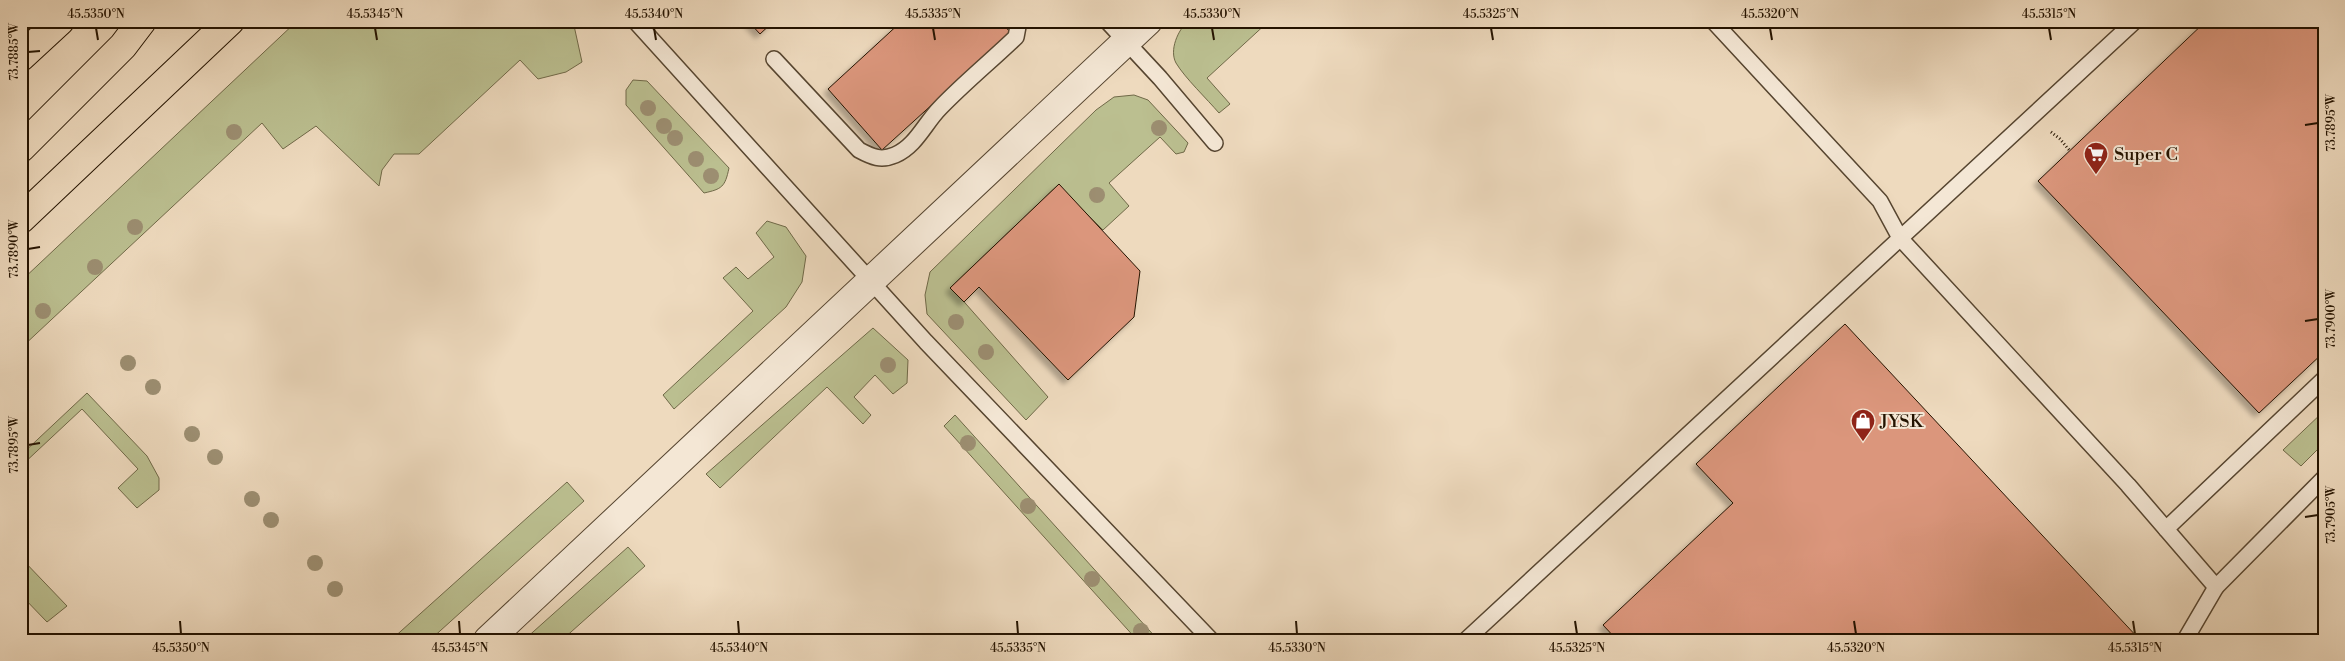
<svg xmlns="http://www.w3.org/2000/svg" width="2345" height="661" font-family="'Libre Bodoni',serif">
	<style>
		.green { fill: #bbbf90; stroke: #706948 }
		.building { fill: #db967c; stroke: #241300; filter: url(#shadow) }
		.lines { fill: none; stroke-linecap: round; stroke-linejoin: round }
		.lane-casing { stroke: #564530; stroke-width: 18 }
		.street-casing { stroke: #564530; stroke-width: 30 }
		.primary-casing { stroke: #241300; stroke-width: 30 }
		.highway-casing { stroke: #241300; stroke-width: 30 }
		.path { stroke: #241300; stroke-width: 3; stroke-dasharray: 1 2.5; stroke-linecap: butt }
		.lane { stroke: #f4e7d5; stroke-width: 15 }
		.street { stroke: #f4e7d5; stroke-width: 28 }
		.primary { stroke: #eedabe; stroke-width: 28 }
		.highway { stroke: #eedabe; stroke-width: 28 }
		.tree { fill: #9c8e71 }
		.ticks { fill: none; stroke: #241300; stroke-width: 2 }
		.labels { text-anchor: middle; stroke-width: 4; stroke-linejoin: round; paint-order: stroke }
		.poi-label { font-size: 18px; fill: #241300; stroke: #f4e7d5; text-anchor: start }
		.neatline { fill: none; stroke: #241300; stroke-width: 2 }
		.ticks-label { font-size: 12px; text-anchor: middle; fill: #241300 }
	</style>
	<defs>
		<filter id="shadow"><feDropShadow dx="-4.5" dy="4.5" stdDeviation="2.5" flood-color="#0004"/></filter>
	</defs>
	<rect width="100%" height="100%" fill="#eedabe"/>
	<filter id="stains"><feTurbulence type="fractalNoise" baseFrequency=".004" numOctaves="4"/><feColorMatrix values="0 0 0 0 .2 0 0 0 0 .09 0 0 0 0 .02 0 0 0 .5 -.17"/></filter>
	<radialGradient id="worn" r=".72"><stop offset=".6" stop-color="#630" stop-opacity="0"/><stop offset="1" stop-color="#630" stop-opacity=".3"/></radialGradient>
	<!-- green -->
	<g class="green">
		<polygon points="297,21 573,21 582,62 566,72 538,79 520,60 419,154 394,154 382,170 379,186 316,126 283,149 262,123 21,348 21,281"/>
		<path d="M1188 21H1269L1207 78 1230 104 1219 113C1207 99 1185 78 1176 63 1169 50 1178 30 1188 21Z"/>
		<path d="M633 80 647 81 729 168C725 187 722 189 704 193L626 105V90Z"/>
		<polygon points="1134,95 1148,100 1188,143 1184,152 1176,154 1160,137 1109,183 1129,206 1103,230 1058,185 951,287 1048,397 1026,420 927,314 925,295 930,272 1096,110 1114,97"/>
		<polygon points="767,221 786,227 806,256 802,282 786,307 674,409 663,395 753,311 723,278 736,267 748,279 774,257 756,233"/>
		<polygon points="873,328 908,360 907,383 893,394 875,375 854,397 871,415 863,424 827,387 720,488 706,474"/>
		<polygon points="87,393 147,456 159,478 159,490 137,508 118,488 138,469 82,409 21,466 21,455"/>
		<polygon points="2324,411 2324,443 2301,466 2283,450"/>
		<polygon points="955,415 1158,640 1137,640 944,426"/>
		<polygon points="567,482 584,501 430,640 391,640"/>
		<polygon points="628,547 645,566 562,640 524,640"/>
		<polygon points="21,558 67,606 47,622 21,595"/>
	</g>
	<!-- building -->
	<g class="building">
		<polygon points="748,21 774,21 760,34"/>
		<polygon points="902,21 1000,21 1011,33 882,150 828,89"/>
		<polygon points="2206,21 2324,21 2324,352 2259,413 2038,181"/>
		<polygon points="1059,184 1140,271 1134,317 1068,380 979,287 964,302 950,288"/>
		<polygon points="1845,324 2140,640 1617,640 1603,625 1733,503 1696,464"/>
	</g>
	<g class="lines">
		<defs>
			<g id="lane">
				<polyline points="635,21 926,342 1211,640"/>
				<polyline points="1107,21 1160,78 1215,143"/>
				<polyline points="1713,21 1880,201 1900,238 2128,485 2216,587 2324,478"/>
				<path d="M774 59 859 150C872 157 881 161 895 155 916 146 925 123 940 108 964 83 991 61 1016 37L1019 21"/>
				<polyline points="2166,529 2324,379"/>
				<polyline points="1466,640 2135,21"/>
				<polyline points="2185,640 2216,587"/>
			</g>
			<polyline id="street" points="488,640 1148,21"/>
			<polyline id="primary" points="21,219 230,21"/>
			<g id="highway">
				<polyline points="21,57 60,21"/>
				<polyline points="21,148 123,46 142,21"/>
			</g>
		</defs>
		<!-- lane casing -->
		<use href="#lane" class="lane-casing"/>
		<!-- street casing -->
		<use href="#street" class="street-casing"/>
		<!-- primary casing -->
		<use href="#primary" class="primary-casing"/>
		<!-- highway casing -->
		<use href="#highway" class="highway-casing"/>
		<!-- path -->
		<polyline class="path" points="2051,132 2060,139 2070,151"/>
		<!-- lane -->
		<use href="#lane" class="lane"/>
		<!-- street -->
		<use href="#street" class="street"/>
		<!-- primary -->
		<use href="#primary" class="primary"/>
		<!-- highway -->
		<use href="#highway" class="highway"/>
	</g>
	<!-- trees -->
	<g class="tree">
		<circle cx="648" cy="108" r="8"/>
		<circle cx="664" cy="126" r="8"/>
		<circle cx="1159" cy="128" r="8"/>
		<circle cx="234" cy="132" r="8"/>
		<circle cx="675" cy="138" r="8"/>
		<circle cx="696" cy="159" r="8"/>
		<circle cx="711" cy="176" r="8"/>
		<circle cx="1097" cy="195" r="8"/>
		<circle cx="135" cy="227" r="8"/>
		<circle cx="95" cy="267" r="8"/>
		<circle cx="43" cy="311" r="8"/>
		<circle cx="956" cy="322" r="8"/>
		<circle cx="986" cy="352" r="8"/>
		<circle cx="128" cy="363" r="8"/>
		<circle cx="888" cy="365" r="8"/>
		<circle cx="153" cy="387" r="8"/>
		<circle cx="192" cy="434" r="8"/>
		<circle cx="968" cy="443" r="8"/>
		<circle cx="215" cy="457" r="8"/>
		<circle cx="252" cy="499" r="8"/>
		<circle cx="1028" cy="506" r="8"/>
		<circle cx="271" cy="520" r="8"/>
		<circle cx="315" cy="563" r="8"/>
		<circle cx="1092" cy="579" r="8"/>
		<circle cx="335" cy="589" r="8"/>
		<circle cx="1141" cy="631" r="8"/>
	</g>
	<!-- ticks -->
	<path class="ticks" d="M96 28 98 40M375 28 377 40M654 28 656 40M933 28 935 40M1212 28 1214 40M1491 28 1493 40M1770 28 1772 40M2049 28 2051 40M28 52 40 51M2305 125 2318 123M28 249 40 247M2305 321 2318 319M28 445 40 443M2305 517 2318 515M180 621 181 634M459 621 460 634M738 621 739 634M1017 621 1018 634M1296 621 1297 634M1575 621 1577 634M1854 621 1856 634M2133 621 2135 634"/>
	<!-- icons -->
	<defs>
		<symbol id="supermarket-pin" viewBox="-11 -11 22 30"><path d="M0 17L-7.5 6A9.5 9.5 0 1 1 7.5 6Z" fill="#8f2418" stroke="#f4e7d5"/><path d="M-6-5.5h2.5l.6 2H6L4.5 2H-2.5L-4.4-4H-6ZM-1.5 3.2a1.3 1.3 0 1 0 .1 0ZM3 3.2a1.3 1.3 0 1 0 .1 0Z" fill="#fff"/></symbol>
		<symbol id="shop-pin" viewBox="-11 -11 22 30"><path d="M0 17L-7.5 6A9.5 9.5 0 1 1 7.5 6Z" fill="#8f2418" stroke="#f4e7d5"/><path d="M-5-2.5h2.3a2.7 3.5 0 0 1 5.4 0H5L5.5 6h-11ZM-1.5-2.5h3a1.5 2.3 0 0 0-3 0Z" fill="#fff"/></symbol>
	</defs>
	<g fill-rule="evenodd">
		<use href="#supermarket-pin" x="2082" y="140" width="28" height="38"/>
		<use href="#shop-pin" x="1849" y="407" width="28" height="38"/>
	</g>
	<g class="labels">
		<!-- poi labels -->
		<g class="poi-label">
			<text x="2114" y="160">Super C</text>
			<text x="1880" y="427">JYSK</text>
		</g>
	</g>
	<!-- margin -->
	<rect width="2345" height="661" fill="none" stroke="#eedabe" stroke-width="55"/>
	<rect x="28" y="28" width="2290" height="606" class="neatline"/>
	<g class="ticks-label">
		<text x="96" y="18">45.5350°N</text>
		<text x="375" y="18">45.5345°N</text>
		<text x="654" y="18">45.5340°N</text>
		<text x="933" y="18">45.5335°N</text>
		<text x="1212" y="18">45.5330°N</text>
		<text x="1491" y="18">45.5325°N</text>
		<text x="1770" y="18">45.5320°N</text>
		<text x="2049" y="18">45.5315°N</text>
		<text transform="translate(14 52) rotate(-90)" y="4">73.7885°W</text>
		<text transform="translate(2331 123) rotate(-90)" y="4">73.7895°W</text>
		<text transform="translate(14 249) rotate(-90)" y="4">73.7890°W</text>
		<text transform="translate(2331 319) rotate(-90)" y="4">73.7900°W</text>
		<text transform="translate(14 445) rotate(-90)" y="4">73.7895°W</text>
		<text transform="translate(2331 515) rotate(-90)" y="4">73.7905°W</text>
		<text x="181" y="652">45.5350°N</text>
		<text x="460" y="652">45.5345°N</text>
		<text x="739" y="652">45.5340°N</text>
		<text x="1018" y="652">45.5335°N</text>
		<text x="1297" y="652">45.5330°N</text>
		<text x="1577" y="652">45.5325°N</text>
		<text x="1856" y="652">45.5320°N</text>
		<text x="2135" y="652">45.5315°N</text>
	</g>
	<rect width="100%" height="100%" filter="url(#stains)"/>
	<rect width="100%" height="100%" fill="url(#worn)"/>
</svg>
